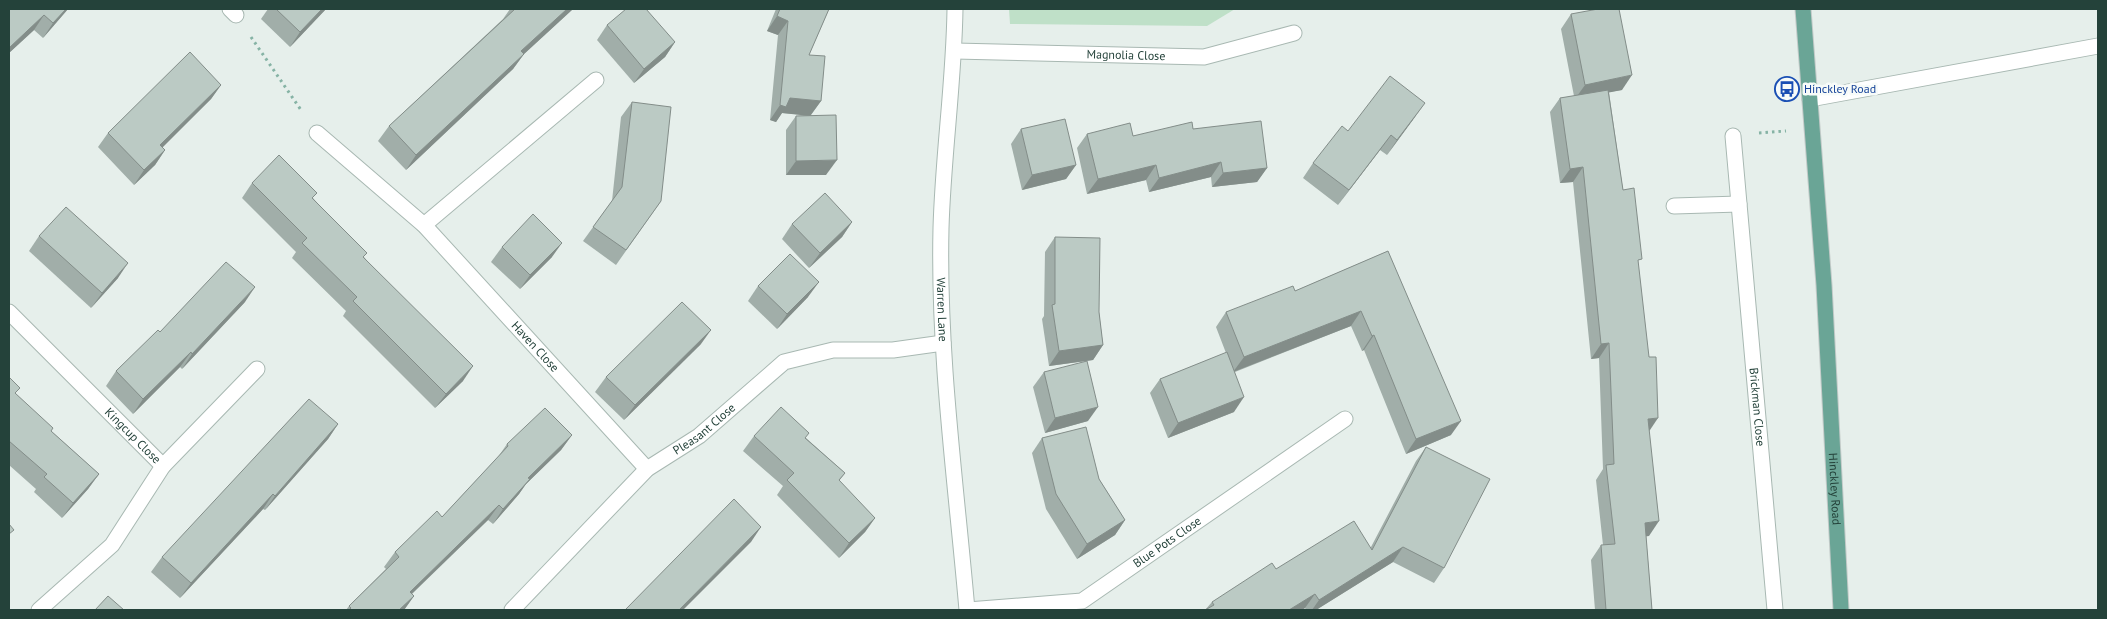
<svg xmlns="http://www.w3.org/2000/svg" width="2107" height="619" font-family="'PT Sans',sans-serif">
	<style>
		.green { fill: #bfe0c8 }
		.lines { fill: none; stroke-linecap: round; stroke-linejoin: round }
		.service-casing { stroke: #a8b8b2; stroke-width: 17 }
		.minor-casing { stroke: #a8b8b2; stroke-width: 17 }
		.primary-casing { stroke: #c2cac8; stroke-width: 17 }
		.path { stroke: #86b3a5; stroke-width: 3; stroke-dasharray: 2.5 4; stroke-linecap: butt }
		.service { stroke: #fff; stroke-width: 15 }
		.minor { stroke: #fff; stroke-width: 15 }
		.primary { stroke: #6aa596; stroke-width: 15 }
		.wall { fill: #a1aea9 }
		.shaded-wall { fill: #838d89 }
		.building { fill: #bbcac4; stroke: #838d89 }
		.labels { text-anchor: middle; stroke-width: 5; stroke-linejoin: round; paint-order: stroke }
		.street-label { font-size: 12px; fill: #24423a; stroke: #f7fbf9 }
		.transit-label { font-size: 12px; fill: #164399; stroke: #f7fbf9; text-anchor: start }
	</style>
	<rect width="100%" height="100%" fill="#e6efeb"/>
	<!-- green -->
	<polygon class="green" points="1009,9 1235,9 1207,26 1010,24"/>
	<g class="lines">
		<defs>
			<polyline id="service" points="1810,99 2098,46"/>
			<g id="minor">
				<polyline points="230,9 236,15"/>
				<path id="s1" d="M955 9C954 82 943 155 941 228 938 356 956 483 967 610"/>
				<path id="s2" d="M955 51 1204 57 1294 33"/>
				<path id="s3" d="M317 133 424 225 647 469"/>
				<path id="s4" d="M1733 136 1775 610"/>
				<polyline points="1674,206 1739,204"/>
				<polyline points="424,225 596,80"/>
				<path id="s5" d="M9 312 163 466"/>
				<polyline points="39,610 112,545 163,466 257,369"/>
				<path id="s6" d="M512 610 647 469 699 436 784 362 833 350H893L943 343"/>
				<path id="s7" d="M968 610 1082 601 1345 419"/>
			</g>
			<g id="primary">
				<path id="s8" d="M1803 9 1824 285 1841 610"/>
			</g>
		</defs>
		<!-- service casing -->
		<use href="#service" class="service-casing"/>
		<!-- minor casing -->
		<use href="#minor" class="minor-casing"/>
		<!-- primary casing -->
		<use href="#primary" class="primary-casing"/>
		<!-- path -->
		<g class="path">
			<polyline points="251,37 301,110"/>
			<polyline points="1759,133 1786,131"/>
		</g>
		<!-- service -->
		<use href="#service" class="service"/>
		<!-- minor -->
		<use href="#minor" class="minor"/>
		<!-- primary -->
		<use href="#primary" class="primary"/>
	</g>
	<!-- wall -->
	<g class="wall">
		<polygon points="9,9 68,9 43,38 34,30 9,53"/>
		<polygon points="268,9 326,9 290,47 261,19"/>
		<polygon points="510,9 573,9 524,54 513,69 406,170 378,141 389,126 503,19"/>
		<polygon points="776,9 829,9 809,55 821,101 811,115 826,175 786,175 786,130 796,116 806,115 782,113 776,122 770,120 778,35 767,31"/>
		<polygon points="1571,14 1622,90 1609,92 1623,190 1638,264 1649,431 1649,536 1646,536 1652,610 1595,610 1591,560 1601,545 1603,545 1596,480 1603,469 1599,358 1591,359 1573,182 1560,183 1550,112 1560,98 1574,96 1561,29"/>
		<polygon points="607,25 675,42 665,57 634,83 597,40"/>
		<polygon points="221,85 211,99 162,147 165,150 155,165 134,185 98,147 108,133"/>
		<polygon points="632,102 661,201 616,265 583,241 612,201 621,117"/>
		<polygon points="1415,117 1387,155 1380,150 1338,205 1303,178 1313,163 1348,131"/>
		<polygon points="1021,129 1076,165 1066,179 1022,190 1011,144"/>
		<polygon points="1193,129 1267,168 1257,182 1212,187 1211,177 1149,192 1146,180 1087,194 1077,148 1087,134 1133,136"/>
		<polygon points="252,183 313,198 364,257 463,381 435,408 343,316 346,311 292,258 296,252 242,198"/>
		<polygon points="852,222 842,237 809,268 782,239 792,224"/>
		<polygon points="39,236 118,278 91,308 29,251"/>
		<polygon points="1055,237 1099,312 1103,345 1093,360 1049,366 1042,319 1044,316 1045,252"/>
		<polygon points="502,247 552,257 520,289 491,262"/>
		<polygon points="1388,251 1451,435 1406,454 1364,350 1362,351 1351,326 1235,372 1234,412 1168,438 1150,393 1160,379 1226,353 1216,327 1226,312 1295,291"/>
		<polygon points="758,286 808,297 777,329 748,301"/>
		<polygon points="245,302 182,369 180,367 133,414 106,386 116,371 160,332"/>
		<polygon points="701,344 624,420 595,392 606,377"/>
		<polygon points="1044,372 1088,421 1045,433 1033,387"/>
		<polygon points="9,377 16,394 51,431 99,474 88,489 62,518 34,492 36,489 9,465"/>
		<polygon points="338,424 328,439 265,510 263,509 180,598 151,572 162,557"/>
		<polygon points="572,435 561,450 526,484 519,494 493,524 488,520 412,594 414,596 404,610 346,610 349,606 386,569 384,567 395,552 442,517 498,457 507,444"/>
		<polygon points="754,436 806,438 845,473 839,481 875,518 865,532 839,558 777,495 783,486 743,451"/>
		<polygon points="1042,438 1099,479 1125,520 1115,535 1077,559 1046,509 1032,453"/>
		<polygon points="1426,447 1444,568 1434,583 1393,562 1316,610 1306,610 1305,608 1302,610 1205,610 1212,602 1371,547 1416,461"/>
	</g>
	<!-- shaded-wall -->
	<g class="shaded-wall">
		<polygon points="66,9 68,9 43,38 53,23"/>
		<polygon points="322,9 326,9 290,47 300,32"/>
		<polygon points="567,9 573,9 511,66 521,51"/>
		<polygon points="44,15 34,30 9,53 9,48"/>
		<polygon points="777,16 788,21 778,35 767,31"/>
		<polygon points="675,42 665,57 634,83 644,69"/>
		<polygon points="524,54 513,69 406,170 416,155"/>
		<polygon points="1632,75 1622,90 1575,99 1585,85"/>
		<polygon points="221,85 211,99 150,160 160,145"/>
		<polygon points="790,98 821,101 810,116 782,113 776,122 770,120 780,105"/>
		<polygon points="1425,103 1415,117 1387,155 1397,140"/>
		<polygon points="1391,135 1380,150 1338,205 1349,190"/>
		<polygon points="165,150 155,165 134,185 144,170"/>
		<polygon points="837,160 826,175 786,175 796,161"/>
		<polygon points="1221,162 1211,177 1149,192 1159,178"/>
		<polygon points="1076,165 1066,179 1022,190 1032,175"/>
		<polygon points="1156,165 1146,180 1087,194 1098,179"/>
		<polygon points="1583,167 1573,182 1560,183 1570,169"/>
		<polygon points="1267,168 1257,182 1212,187 1223,173"/>
		<polygon points="852,222 842,237 809,268 820,253"/>
		<polygon points="562,243 552,257 520,289 530,275"/>
		<polygon points="128,263 118,278 91,308 102,293"/>
		<polygon points="819,282 808,297 777,329 787,314"/>
		<polygon points="255,287 245,302 182,369 192,354"/>
		<polygon points="1361,311 1351,326 1233,372 1244,357"/>
		<polygon points="711,330 701,344 624,420 635,405"/>
		<polygon points="1374,335 1364,350 1362,351 1372,336"/>
		<polygon points="1609,343 1599,358 1591,359 1601,344"/>
		<polygon points="1103,345 1093,360 1049,366 1059,351"/>
		<polygon points="191,352 180,367 133,414 143,399"/>
		<polygon points="473,366 463,381 435,408 446,394"/>
		<polygon points="1244,397 1234,412 1168,438 1178,423"/>
		<polygon points="1098,407 1088,421 1045,433 1055,418"/>
		<polygon points="1658,418 1648,433 1648,419"/>
		<polygon points="1461,421 1451,435 1406,454 1416,439"/>
		<polygon points="338,424 328,439 265,510 275,496"/>
		<polygon points="572,435 561,450 526,484 519,494 493,524 503,509 528,478"/>
		<polygon points="99,474 88,489 62,518 73,503"/>
		<polygon points="273,494 263,509 180,598 191,583"/>
		<polygon points="499,505 488,520 399,606 410,592"/>
		<polygon points="875,518 865,532 839,558 849,543"/>
		<polygon points="1125,520 1115,535 1077,559 1087,544"/>
		<polygon points="1659,521 1649,536 1635,538 1645,523"/>
		<polygon points="761,527 751,542 683,610 679,610"/>
		<polygon points="1403,547 1393,562 1316,610 1312,610 1319,600"/>
		<polygon points="1315,594 1305,608 1302,610 1289,610"/>
		<polygon points="414,596 404,610 399,610"/>
	</g>
	<!-- building -->
	<g class="building">
		<polygon points="9,9 66,9 53,23 44,15 9,48"/>
		<polygon points="276,9 322,9 300,32"/>
		<polygon points="515,9 567,9 521,51 524,54 416,155 389,126"/>
		<polygon points="626,9 646,9 675,42 644,69 607,25"/>
		<polygon points="780,9 829,9 809,55 825,56 821,101 790,98 786,107 780,105 788,21 777,16"/>
		<polygon points="1598,9 1619,9 1632,75 1585,85 1571,14"/>
		<polygon points="190,52 221,85 160,145 165,150 144,170 108,133"/>
		<polygon points="1390,76 1425,103 1397,140 1391,135 1349,190 1313,163 1342,126 1348,131"/>
		<polygon points="1608,90 1623,190 1634,188 1642,259 1638,260 1649,357 1656,357 1658,418 1648,419 1659,521 1645,523 1652,610 1606,610 1601,545 1615,544 1606,465 1614,464 1609,343 1601,344 1583,167 1570,169 1560,98"/>
		<polygon points="632,102 671,107 661,201 626,250 593,227 622,187"/>
		<polygon points="836,115 837,160 796,161 796,116"/>
		<polygon points="1065,119 1076,165 1032,175 1021,129"/>
		<polygon points="1261,121 1267,168 1223,173 1221,162 1159,178 1156,165 1098,179 1087,134 1130,123 1133,136 1192,122 1193,129"/>
		<polygon points="279,155 317,193 312,198 367,253 363,257 473,366 446,394 353,301 357,297 302,243 307,238 252,183"/>
		<polygon points="825,193 852,222 820,253 792,224"/>
		<polygon points="66,207 128,263 102,293 39,236"/>
		<polygon points="533,214 562,243 530,275 502,247"/>
		<polygon points="1055,237 1100,238 1099,312 1103,345 1059,351 1052,305 1055,304"/>
		<polygon points="1388,251 1461,421 1416,439 1374,335 1372,336 1361,311 1244,357 1226,312 1293,286 1295,291"/>
		<polygon points="790,254 819,282 787,314 758,286"/>
		<polygon points="226,262 255,287 192,354 191,352 143,399 116,371 158,330 160,332"/>
		<polygon points="682,302 711,330 635,405 606,377"/>
		<polygon points="1227,352 1244,397 1178,423 1160,379"/>
		<polygon points="1087,361 1098,407 1055,418 1044,372"/>
		<polygon points="9,377 20,388 15,393 53,428 51,431 99,474 73,503 44,477 47,474 9,441"/>
		<polygon points="309,399 338,424 275,496 273,494 191,583 162,557"/>
		<polygon points="781,407 809,433 805,438 845,473 839,480 875,518 849,543 787,480 794,473 754,436"/>
		<polygon points="545,408 572,435 528,478 530,479 503,509 499,505 410,592 414,596 399,610 349,610 351,608 349,606 399,557 395,552 437,511 442,517 508,446 507,444"/>
		<polygon points="1086,427 1099,479 1125,520 1087,544 1056,494 1042,438"/>
		<polygon points="1426,447 1490,479 1444,568 1403,547 1319,600 1315,594 1289,610 1205,610 1214,605 1212,602 1272,563 1276,569 1354,521 1372,550"/>
		<polygon points="734,499 761,527 679,610 625,610"/>
		<polygon points="9,524 14,530 9,534"/>
		<polygon points="108,596 124,610 95,610"/>
	</g>
	<!-- icons -->
	<defs>
		<symbol id="bus-ring" viewBox="-11 -11 22 22"><circle r="9.5" fill="#f7fbf9" stroke="#1a4fb4" stroke-width="1.5"/><path d="M-5-6H5V4H4V6H2V4H-2V6H-4V4H-5ZM-3.5-4V0h7V-4ZM-3.5 1.2v1.5H-2V1.2ZM2 1.2v1.5H3.5V1.2Z" fill="#1a4fb4"/></symbol>
	</defs>
	<g fill-rule="evenodd">
		<use href="#bus-ring" x="1773" y="75" width="28" height="28"/>
	</g>
	<g class="labels">
		<!-- street labels -->
		<g class="street-label">
			<text dy="4" stroke="none"><textPath href="#s2" startOffset="171">Magnolia Close</textPath></text>
			<text dy="4" stroke="none"><textPath href="#s1" startOffset="301">Warren Lane</textPath></text>
			<text dy="4" stroke="none"><textPath href="#s3" startOffset="306">Haven Close</textPath></text>
			<text dy="4" stroke="none"><textPath href="#s4" startOffset="272">Brickman Close</textPath></text>
			<text dy="4" stroke="none"><textPath href="#s6" startOffset="265">Pleasant Close</textPath></text>
			<text dy="4" stroke="none"><textPath href="#s5" startOffset="175">Kingcup Close</textPath></text>
			<text dy="4" stroke="none"><textPath href="#s8" startOffset="481">Hinckley Road</textPath></text>
			<text dy="4" stroke="none"><textPath href="#s7" startOffset="218">Blue Pots Close</textPath></text>
		</g>
		<!-- transit labels -->
		<g class="transit-label">
			<text x="1804" y="93">Hinckley Road</text>
		</g>
	</g>
	<!-- border -->
	<rect width="2107" height="619" fill="none" stroke="#24423a" stroke-width="20"/>
</svg>
